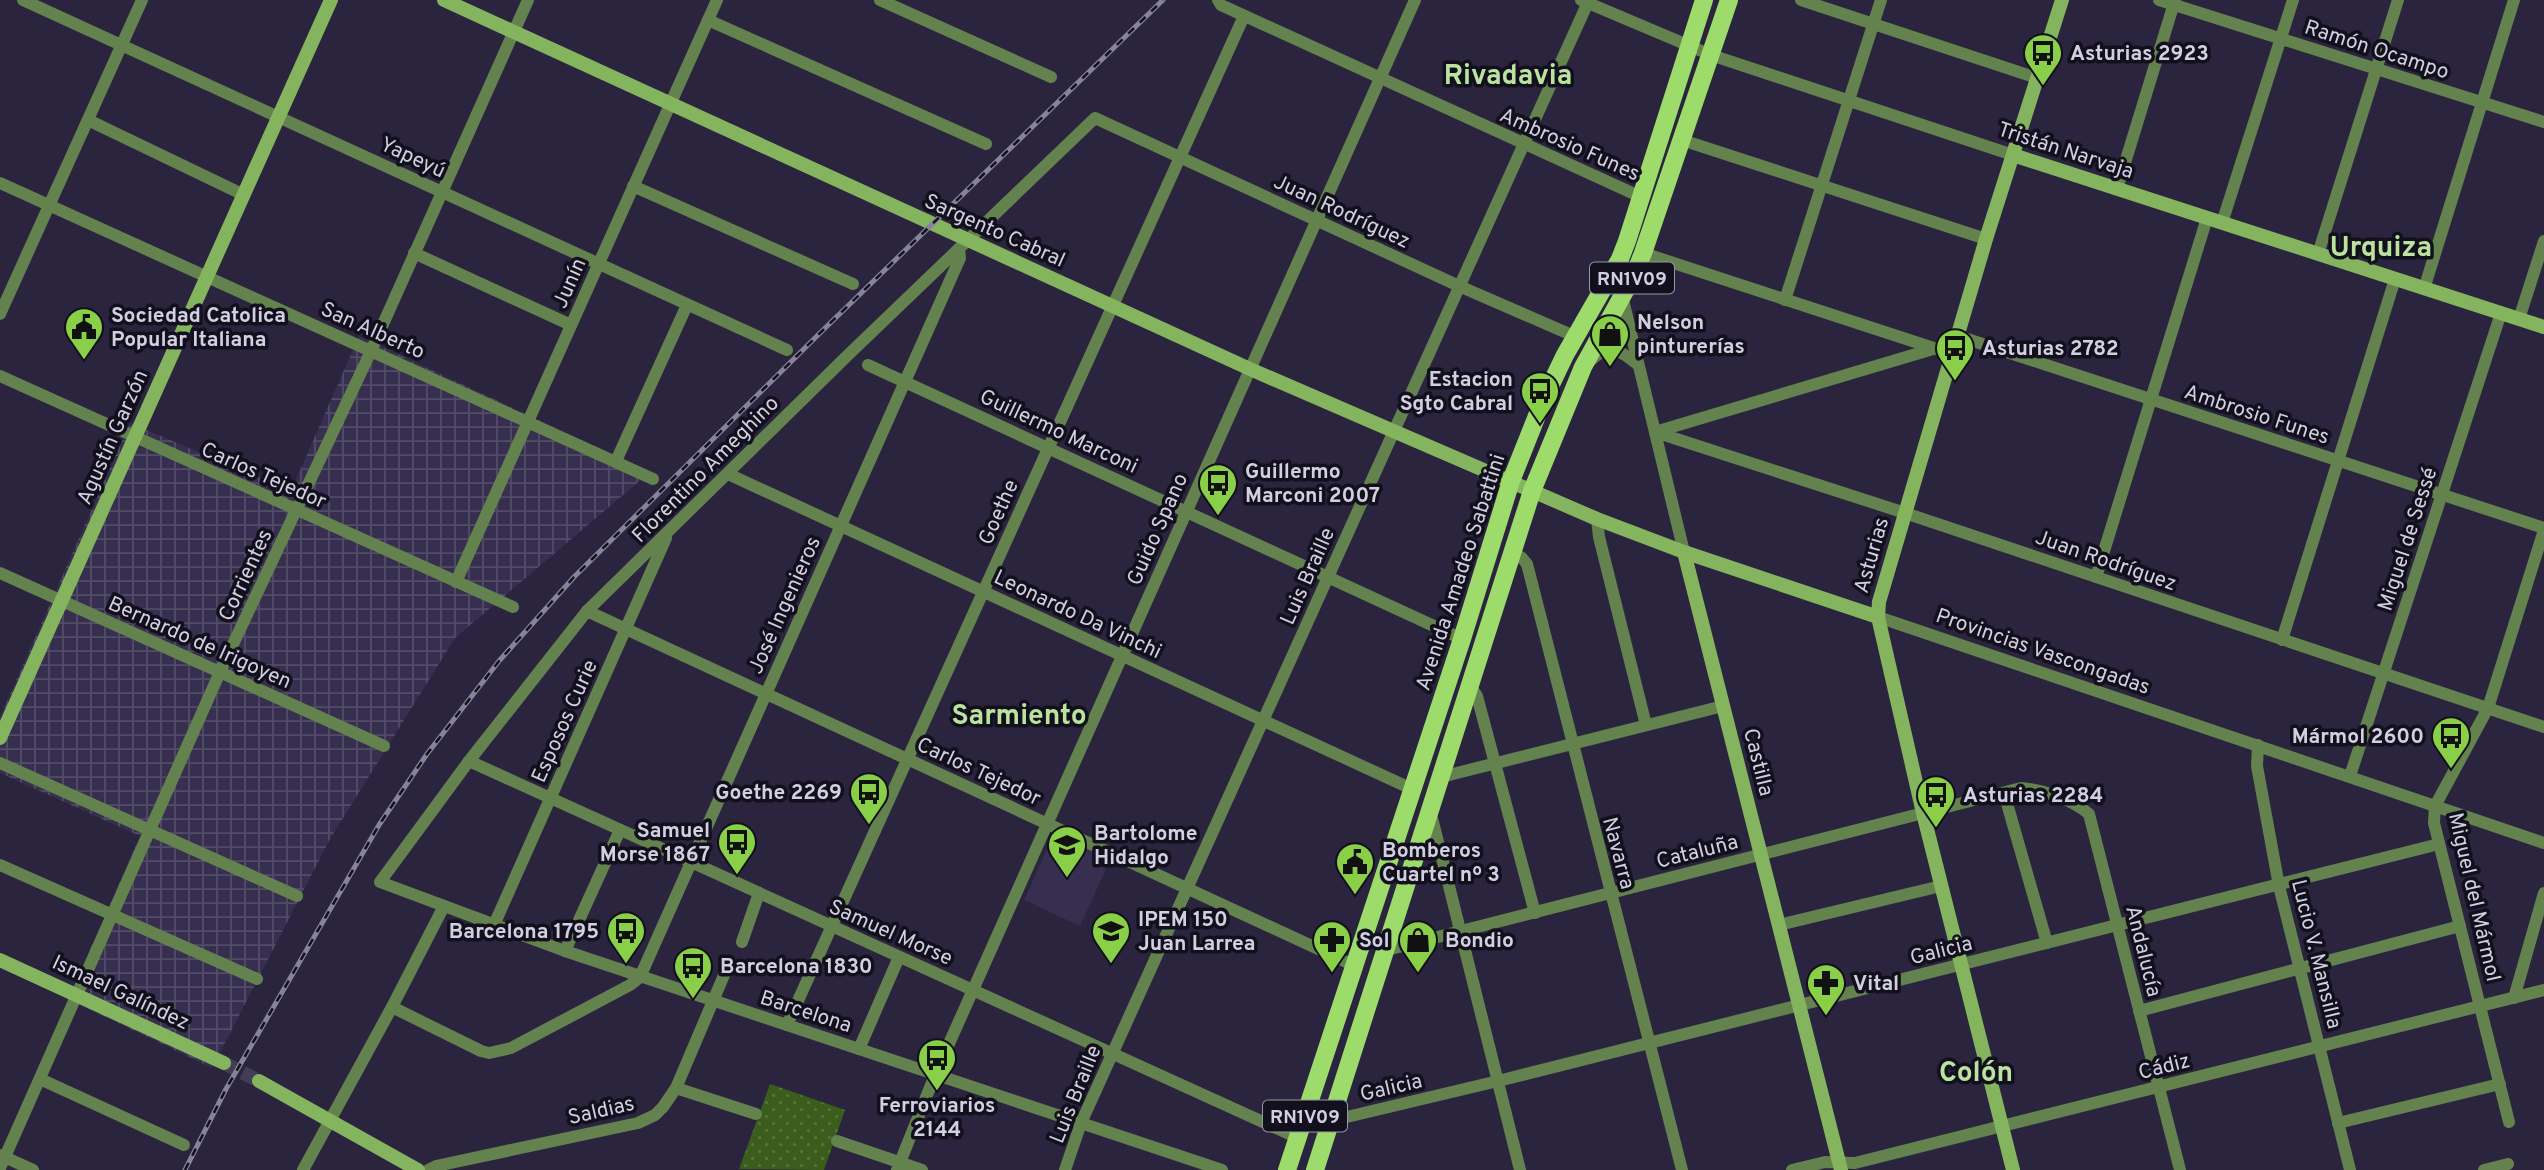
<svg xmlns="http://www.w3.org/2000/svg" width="2544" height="1170" font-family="Overpass,sans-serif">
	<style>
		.built { fill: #362f4f }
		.industrial { fill: url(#industrial-grid) }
		.park { fill: url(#park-dots) }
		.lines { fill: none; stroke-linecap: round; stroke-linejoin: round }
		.secondary-tunnel { stroke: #433e57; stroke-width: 14; stroke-dasharray: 14 7; stroke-linecap: butt }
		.street { stroke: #64824d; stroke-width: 12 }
		.secondary { stroke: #85b45e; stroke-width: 14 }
		.primary { stroke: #9ddb6a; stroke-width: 18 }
		.rail-casing { stroke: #878399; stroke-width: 5 }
		.rail { stroke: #12101c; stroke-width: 2.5; stroke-dasharray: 8; stroke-linecap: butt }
		.labels { text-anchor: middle; stroke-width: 7; stroke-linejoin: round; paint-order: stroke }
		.shield { fill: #12101c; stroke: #9896a6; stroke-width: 2 }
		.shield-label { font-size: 19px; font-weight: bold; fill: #d2cfe1 }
		.street-label { font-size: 21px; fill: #d2cfe1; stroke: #12101c }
		.poi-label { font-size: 21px; font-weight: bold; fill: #d2cfe1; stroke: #12101c; text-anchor: start }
		.district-label { font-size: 28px; font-weight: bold; fill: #bbe29e; stroke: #12101c }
	</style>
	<defs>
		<pattern id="industrial-grid" width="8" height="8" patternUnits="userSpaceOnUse" patternTransform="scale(1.75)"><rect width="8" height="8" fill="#362f4f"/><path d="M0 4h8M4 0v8" fill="none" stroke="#524c68"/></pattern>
		<pattern id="park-dots" width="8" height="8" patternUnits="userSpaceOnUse" patternTransform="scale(1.75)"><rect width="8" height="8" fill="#3b5d1c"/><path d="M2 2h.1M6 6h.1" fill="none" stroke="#56733d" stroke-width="1.8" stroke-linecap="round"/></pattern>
	</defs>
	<rect width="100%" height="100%" fill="#2a243f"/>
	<!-- built -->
	<polygon class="built" points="1059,837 1111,858 1080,926 1024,900 1051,840"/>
	<!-- industrial -->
	<polygon class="industrial" points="359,336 650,472 455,638 330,839 212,1068 68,999 140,836 0,773 0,717 130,423 291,491"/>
	<!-- park -->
	<polygon class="park" points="770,1084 845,1110 824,1170 739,1169"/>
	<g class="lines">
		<!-- secondary-tunnel -->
		<polyline class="secondary-tunnel" points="224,1063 259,1081"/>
		<!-- street -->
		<g class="street">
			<polyline points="23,0 787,350"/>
			<polyline points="880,0 1051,77"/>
			<polyline points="1218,0 1221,5 1641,197"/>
			<polyline points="1581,0 1711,55 2013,155"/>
			<polyline points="1801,0 2037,78"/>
			<polyline points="2159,0 2544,122"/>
			<polyline points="708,20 986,144"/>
			<polyline points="88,120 244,195"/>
			<polyline points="1682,140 1986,239"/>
			<polyline points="0,183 653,479"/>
			<polyline points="633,186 853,284"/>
			<polyline points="2117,189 2175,0"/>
			<polyline points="2222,223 2293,0"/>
			<polyline points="414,253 571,325"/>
			<polyline points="1643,253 1952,354"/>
			<polyline points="2318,254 2398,0"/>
			<polyline points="2424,289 2514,0"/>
			<polyline points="1622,296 1684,552"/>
			<polyline points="1785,300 1881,0"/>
			<polyline points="0,314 142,0"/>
			<polyline points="2519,319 2544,241"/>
			<polyline points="1958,336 2544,528"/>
			<path d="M1590 361C1608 343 1619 349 1637 364"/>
			<polyline points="868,365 1462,639"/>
			<polyline points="0,376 513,607"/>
			<polyline points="1655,432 1905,513 2544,727"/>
			<polyline points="1655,432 1933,349"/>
			<polyline points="616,461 687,305"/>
			<polyline points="728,474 1412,789"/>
			<polyline points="1597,519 1599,537 1646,725"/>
			<polyline points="1513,552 1522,558 1527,564 1682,1170"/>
			<polyline points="0,573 384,746"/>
			<polyline points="2096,577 2207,218"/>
			<polyline points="456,582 717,0"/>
			<polyline points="587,611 1355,966"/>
			<polyline points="1878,617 2544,843"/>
			<polyline points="2282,640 2395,279"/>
			<polyline points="1470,686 1477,696 1535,913"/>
			<polyline points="2258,745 2257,766 2279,886 2350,1170"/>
			<polyline points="469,761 1298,1138"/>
			<polyline points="0,763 297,896"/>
			<polyline points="2350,776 2501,313"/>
			<polyline points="1441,777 1723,706"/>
			<polyline points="2004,793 2047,943"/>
			<polyline points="1430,810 1520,1170"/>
			<polyline points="0,865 257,979"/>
			<polyline points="494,925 666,538"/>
			<polyline points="1779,925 1941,886"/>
			<polyline points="742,942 759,893"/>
			<polyline points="565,951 620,830"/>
			<path d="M1383 951 2021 788C2043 790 2072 799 2089 814L2180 1170"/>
			<polyline points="2514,998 2544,893"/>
			<polyline points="392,1007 481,1051 489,1053 511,1048 630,985 640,977 960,258 959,249"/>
			<polyline points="2139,1011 2460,926"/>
			<polyline points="787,1025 1244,16"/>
			<polyline points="859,1049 899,957"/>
			<polyline points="40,1079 184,1145"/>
			<polyline points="676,1088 756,1114"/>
			<polyline points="1330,1121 1498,1081 2439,844"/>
			<polyline points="2509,1122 2434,823 2435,806 2488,708 2544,530"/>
			<polyline points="2338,1123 2500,1084"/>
			<polyline points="837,1141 922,1170"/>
			<polyline points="0,1155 33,1170"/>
			<polyline points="0,1168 220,672 371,351 528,0"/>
			<polyline points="303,1170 392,1007 444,906"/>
			<polyline points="428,1170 436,1166 638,1123 655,1115 663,1107 676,1088 730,961"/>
			<polyline points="897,1170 935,1075 1415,0"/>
			<polyline points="1065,1170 1081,1123 1589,0"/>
			<polyline points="1222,1170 565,951 380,882 469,761 587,611 848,355 1095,118 1459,286 1574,336"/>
			<polyline points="1792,1170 1825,1162 1855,1163 2544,990"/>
			<polyline points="2484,1170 2508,1164"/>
		</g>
		<!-- secondary -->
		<g class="secondary">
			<polyline points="444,0 1250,369 1597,519 1684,552 1878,617"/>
			<polyline points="2013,155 2544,327"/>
			<polyline points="1684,552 1841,1170"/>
			<polyline points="0,738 331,0"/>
			<polyline points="0,960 224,1063"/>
			<polyline points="259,1081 418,1170"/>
			<polyline points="2013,1170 1923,813 1878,617 1879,602 1986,239 2062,0"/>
		</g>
		<!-- primary -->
		<g class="primary">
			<polyline points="1287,1170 1462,639 1511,481 1542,403 1565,355 1620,259 1627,241 1704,0"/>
			<polyline points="1315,1170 1532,491 1583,367 1635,273 1643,253 1729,0"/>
		</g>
		<defs>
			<polyline id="rail" points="185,1170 226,1089 379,825 427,754 499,661 574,577 821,332 1163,0"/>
		</defs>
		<!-- rail casing -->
		<use href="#rail" class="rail-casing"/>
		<!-- rail -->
		<use href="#rail" class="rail"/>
	</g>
	<!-- icons -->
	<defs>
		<symbol id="bus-pin" viewBox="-11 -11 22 30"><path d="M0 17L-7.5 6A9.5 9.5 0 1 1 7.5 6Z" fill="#89cf48" stroke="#12101c"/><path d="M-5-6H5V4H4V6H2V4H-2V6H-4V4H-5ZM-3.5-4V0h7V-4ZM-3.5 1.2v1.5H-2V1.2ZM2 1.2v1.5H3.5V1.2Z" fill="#111"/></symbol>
		<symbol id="civic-pin" viewBox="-11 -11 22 30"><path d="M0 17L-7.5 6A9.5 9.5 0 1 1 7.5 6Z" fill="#89cf48" stroke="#12101c"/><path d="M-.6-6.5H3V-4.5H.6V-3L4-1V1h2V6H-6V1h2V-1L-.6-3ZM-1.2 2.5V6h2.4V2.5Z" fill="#111"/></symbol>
		<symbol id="shop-pin" viewBox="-11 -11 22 30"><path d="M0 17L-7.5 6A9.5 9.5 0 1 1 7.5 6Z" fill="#89cf48" stroke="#12101c"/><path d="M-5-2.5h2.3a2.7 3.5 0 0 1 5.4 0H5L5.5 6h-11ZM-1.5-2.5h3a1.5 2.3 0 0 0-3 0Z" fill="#111"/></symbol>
		<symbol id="school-pin" viewBox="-11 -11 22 30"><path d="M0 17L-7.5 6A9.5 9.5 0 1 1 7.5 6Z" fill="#89cf48" stroke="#12101c"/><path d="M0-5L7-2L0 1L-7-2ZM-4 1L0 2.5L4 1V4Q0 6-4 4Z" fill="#111"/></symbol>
		<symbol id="pharmacy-pin" viewBox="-11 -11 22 30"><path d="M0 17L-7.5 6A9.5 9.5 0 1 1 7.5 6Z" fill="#89cf48" stroke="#12101c"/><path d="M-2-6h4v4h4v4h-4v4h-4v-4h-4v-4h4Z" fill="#111"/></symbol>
	</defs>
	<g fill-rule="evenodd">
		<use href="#bus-pin" x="2021" y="31" width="44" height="60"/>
		<use href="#civic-pin" x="62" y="305" width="44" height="60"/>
		<use href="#shop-pin" x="1588" y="312" width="44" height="60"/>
		<use href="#bus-pin" x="1933" y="326" width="44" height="60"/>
		<use href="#bus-pin" x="1518" y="369" width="44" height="60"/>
		<use href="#bus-pin" x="1196" y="461" width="44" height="60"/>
		<use href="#bus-pin" x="2429" y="714" width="44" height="60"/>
		<use href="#bus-pin" x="847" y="770" width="44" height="60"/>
		<use href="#bus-pin" x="1914" y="773" width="44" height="60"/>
		<use href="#bus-pin" x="715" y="820" width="44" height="60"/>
		<use href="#school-pin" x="1045" y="823" width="44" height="60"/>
		<use href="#civic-pin" x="1333" y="840" width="44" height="60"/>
		<use href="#bus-pin" x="604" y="909" width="44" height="60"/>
		<use href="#school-pin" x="1089" y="909" width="44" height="60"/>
		<use href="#pharmacy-pin" x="1310" y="918" width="44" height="60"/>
		<use href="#shop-pin" x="1396" y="918" width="44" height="60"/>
		<use href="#bus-pin" x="671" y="944" width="44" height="60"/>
		<use href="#pharmacy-pin" x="1804" y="961" width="44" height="60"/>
		<use href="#bus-pin" x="915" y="1036" width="44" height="60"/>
	</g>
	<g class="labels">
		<!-- shield labels -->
		<g class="shield">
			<rect x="1590" y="262.5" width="84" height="31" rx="5"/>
			<rect x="1263" y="1100.5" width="84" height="31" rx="5"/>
		</g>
		<g class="shield-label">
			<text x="1632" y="285">RN1V09</text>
			<text x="1305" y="1123">RN1V09</text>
		</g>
		<!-- street labels -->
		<g class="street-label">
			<text transform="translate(2377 49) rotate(18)" y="7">Ramón Ocampo</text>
			<text transform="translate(1570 144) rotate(24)" y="7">Ambrosio Funes</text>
			<text transform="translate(2066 150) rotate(18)" y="7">Tristán Narvaja</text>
			<text transform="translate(413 157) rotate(25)" y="7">Yapeyú</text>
			<text transform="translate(1342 211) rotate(25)" y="7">Juan Rodríguez</text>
			<text transform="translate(995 230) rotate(24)" y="7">Sargento Cabral</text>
			<text transform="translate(569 283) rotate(-66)" y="7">Junín</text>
			<text transform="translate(373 330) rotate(24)" y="7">San Alberto</text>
			<text transform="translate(2257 414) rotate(18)" y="7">Ambrosio Funes</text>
			<text transform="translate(1059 431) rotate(25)" y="7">Guillermo Marconi</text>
			<text transform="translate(112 437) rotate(-66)" y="7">Agustín Garzón</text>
			<text transform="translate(705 469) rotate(-45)" y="7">Florentino Ameghino</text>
			<text transform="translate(264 475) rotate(24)" y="7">Carlos Tejedor</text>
			<text transform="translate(998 512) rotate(-66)" y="7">Goethe</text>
			<text transform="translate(1157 529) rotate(-66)" y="7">Guido Spano</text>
			<text transform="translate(2407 539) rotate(-72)" y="7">Miguel de Sessé</text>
			<text transform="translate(1871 555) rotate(-74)" y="7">Asturias</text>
			<text transform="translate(2106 560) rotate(19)" y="7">Juan Rodríguez</text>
			<text transform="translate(1460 572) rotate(-72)" y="7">Avenida Amadeo Sabattini</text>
			<text transform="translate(245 575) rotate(-65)" y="7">Corrientes</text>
			<text transform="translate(1307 576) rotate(-66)" y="7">Luis Braille</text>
			<text transform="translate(784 605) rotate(-66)" y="7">José Ingenieros</text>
			<text transform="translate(1078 614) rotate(25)" y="7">Leonardo Da Vinchi</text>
			<text transform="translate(200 642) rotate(24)" y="7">Bernardo de Irigoyen</text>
			<text transform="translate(2043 651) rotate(19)" y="7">Provincias Vascongadas</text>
			<text transform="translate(564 721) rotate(-66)" y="7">Esposos Curie</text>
			<text transform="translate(1759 762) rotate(76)" y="7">Castilla</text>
			<text transform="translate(979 771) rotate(25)" y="7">Carlos Tejedor</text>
			<text transform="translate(1697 851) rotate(-14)" y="7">Cataluña</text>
			<text transform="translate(1619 853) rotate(75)" y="7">Navarra</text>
			<text transform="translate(2475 897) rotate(77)" y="7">Miguel del Mármol</text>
			<text transform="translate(891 932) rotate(24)" y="7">Samuel Morse</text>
			<text transform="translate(1941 950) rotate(-14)" y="7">Galicia</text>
			<text transform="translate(2144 951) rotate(76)" y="7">Andalucía</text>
			<text transform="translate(2317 954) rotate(76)" y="7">Lucio V. Mansilla</text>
			<text transform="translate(121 992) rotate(25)" y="7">Ismael Galíndez</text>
			<text transform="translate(806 1011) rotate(18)" y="7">Barcelona</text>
			<text transform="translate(2164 1066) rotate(-14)" y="7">Cádiz</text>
			<text transform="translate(1391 1087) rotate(-13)" y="7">Galicia</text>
			<text transform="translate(1075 1094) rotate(-68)" y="7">Luis Braille</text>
			<text transform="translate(601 1110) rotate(-13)" y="7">Saldias</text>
		</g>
		<!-- poi labels -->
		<g class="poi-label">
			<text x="2070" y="60">Asturias 2923</text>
			<text x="111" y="322">Sociedad Catolica<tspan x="111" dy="24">Popular Italiana</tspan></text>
			<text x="1637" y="329">Nelson<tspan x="1637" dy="24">pinturerías</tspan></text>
			<text x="1982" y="355">Asturias 2782</text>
			<text x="1513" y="386" text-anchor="end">Estacion<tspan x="1513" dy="24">Sgto Cabral</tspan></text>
			<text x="1245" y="478">Guillermo<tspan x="1245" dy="24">Marconi 2007</tspan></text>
			<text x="2424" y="743" text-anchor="end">Mármol 2600</text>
			<text x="842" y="799" text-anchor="end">Goethe 2269</text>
			<text x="1963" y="802">Asturias 2284</text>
			<text x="710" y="837" text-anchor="end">Samuel<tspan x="710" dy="24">Morse 1867</tspan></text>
			<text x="1094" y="840">Bartolome<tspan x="1094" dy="24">Hidalgo</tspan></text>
			<text x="1382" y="857">Bomberos<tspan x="1382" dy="24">Cuartel nº 3</tspan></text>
			<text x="1138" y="926">IPEM 150<tspan x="1138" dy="24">Juan Larrea</tspan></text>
			<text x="599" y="938" text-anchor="end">Barcelona 1795</text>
			<text x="1359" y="947">Sol</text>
			<text x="1445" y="947">Bondio</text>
			<text x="720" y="973">Barcelona 1830</text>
			<text x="1853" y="990">Vital</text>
			<text x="937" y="1112" text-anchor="middle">Ferroviarios<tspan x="937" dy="24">2144</tspan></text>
		</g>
		<!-- district labels -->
		<g class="district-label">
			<text x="1508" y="84">Rivadavia</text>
			<text x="2381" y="256">Urquiza</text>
			<text x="1019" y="724">Sarmiento</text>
			<text x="1976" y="1081">Colón</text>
		</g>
	</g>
</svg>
